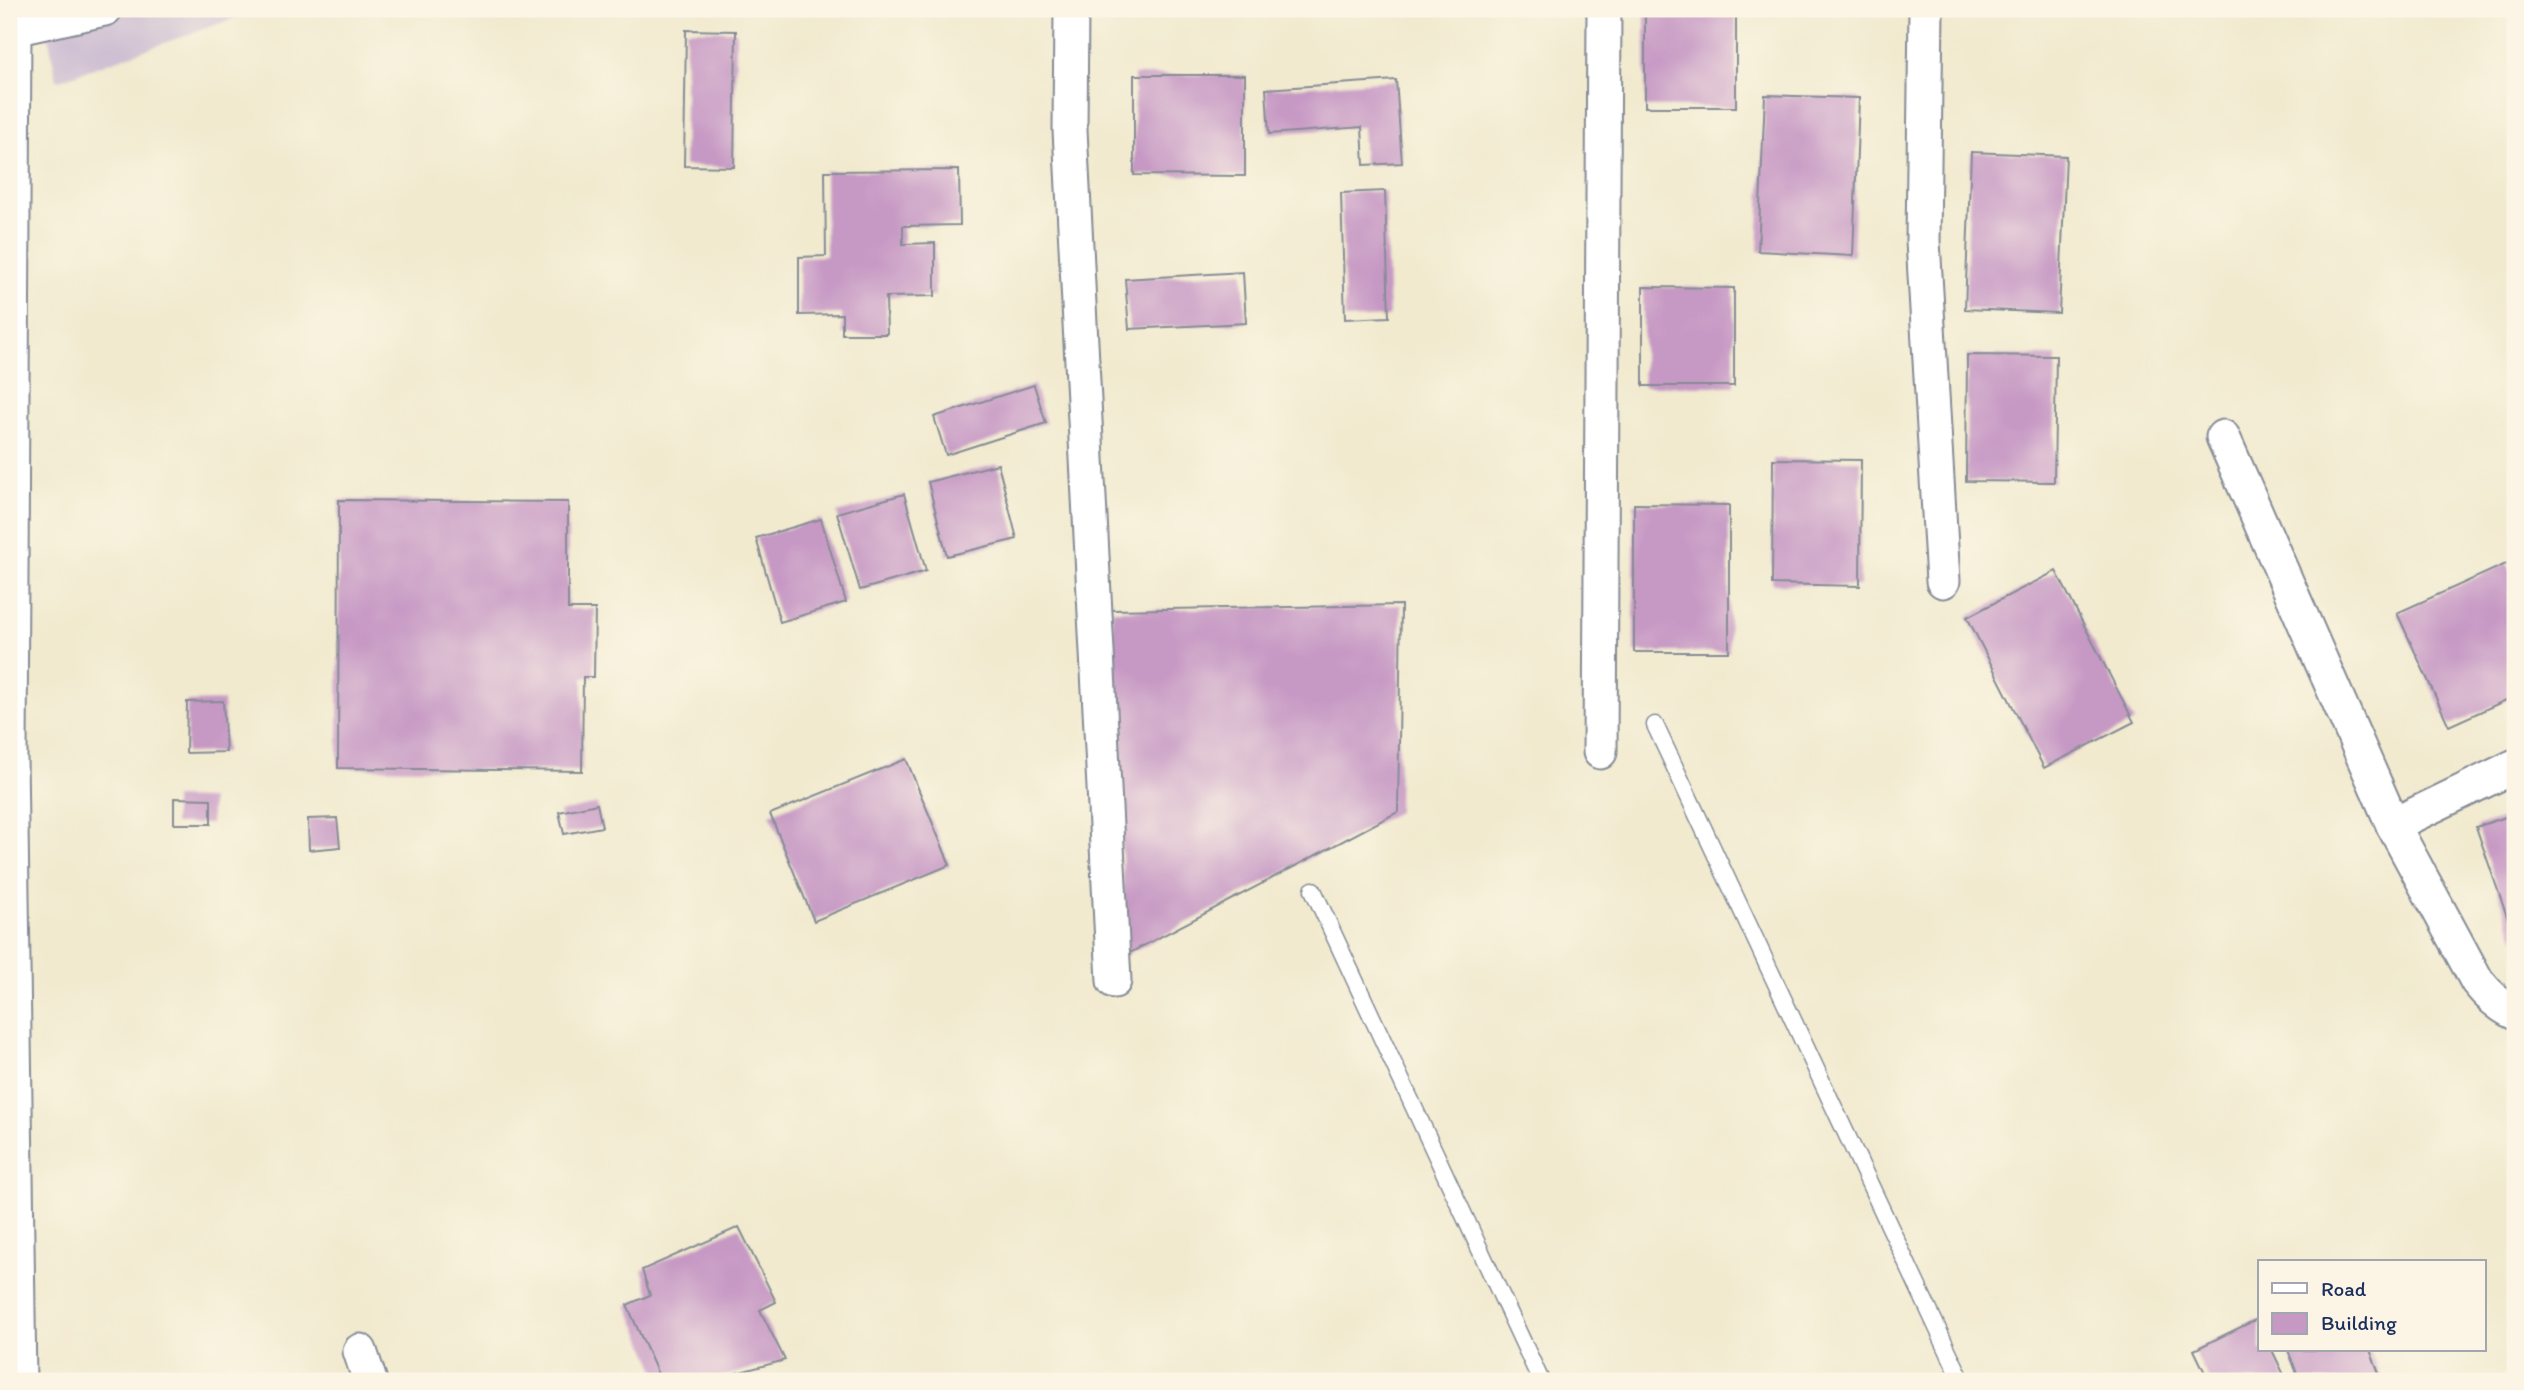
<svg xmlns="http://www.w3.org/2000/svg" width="2524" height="1390" font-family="Itim,sans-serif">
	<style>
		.industrial { fill: #cdbed2 }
		.building { fill: #c698c4 }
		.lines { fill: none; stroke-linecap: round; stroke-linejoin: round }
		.service-casing { stroke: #868c96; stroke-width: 19 }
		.minor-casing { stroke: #868c96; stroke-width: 37 }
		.service { stroke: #fff; stroke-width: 16 }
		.minor { stroke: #fff; stroke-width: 33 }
	</style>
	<rect width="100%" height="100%" fill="#fcf5e5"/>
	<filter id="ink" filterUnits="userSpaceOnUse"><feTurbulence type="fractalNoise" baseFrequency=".0143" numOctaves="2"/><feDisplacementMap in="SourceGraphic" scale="14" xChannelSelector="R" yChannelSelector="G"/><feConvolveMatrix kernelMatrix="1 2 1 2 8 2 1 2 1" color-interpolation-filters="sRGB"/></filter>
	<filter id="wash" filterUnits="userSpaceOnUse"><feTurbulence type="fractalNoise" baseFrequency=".00686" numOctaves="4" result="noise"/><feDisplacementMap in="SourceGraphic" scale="28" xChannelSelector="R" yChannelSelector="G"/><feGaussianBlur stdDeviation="1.57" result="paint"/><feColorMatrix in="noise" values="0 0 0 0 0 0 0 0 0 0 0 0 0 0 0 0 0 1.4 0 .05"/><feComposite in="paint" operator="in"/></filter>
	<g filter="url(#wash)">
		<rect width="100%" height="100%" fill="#f1eacf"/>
		<!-- industrial -->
		<polygon class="industrial" points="43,9 260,9 57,81"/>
		<g id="blocks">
			<!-- building -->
			<g class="building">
				<rect x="1645" y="9" width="91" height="98"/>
				<polygon points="686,30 736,31 734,167 684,166"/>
				<polygon points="1134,75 1245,75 1245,176 1134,175"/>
				<polygon points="1396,80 1402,163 1364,165 1362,127 1269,134 1266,89"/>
				<polygon points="1765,95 1859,98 1853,256 1758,251"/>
				<polygon points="1971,152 2066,156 2059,313 1965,309"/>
				<polygon points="959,170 960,225 903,226 903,244 935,243 935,296 886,297 887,334 842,334 842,314 799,315 799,257 826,256 825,171"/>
				<polygon points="1385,191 1389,317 1345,319 1341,193"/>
				<polygon points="1243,272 1246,323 1129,329 1125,279"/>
				<polygon points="1643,287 1734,288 1734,386 1643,386"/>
				<polygon points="1967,355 2056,356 2054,482 1966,481"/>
				<polygon points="1034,385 1046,423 946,455 934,417"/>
				<polygon points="1773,459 1861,460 1860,586 1772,584"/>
				<polygon points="998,464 1017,539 947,556 928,482"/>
				<polygon points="904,494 926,571 860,590 837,513"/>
				<polygon points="339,500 568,502 568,609 595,609 594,677 583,677 582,771 338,768"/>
				<polygon points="1634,504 1729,505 1729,652 1634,652"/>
				<polygon points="821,519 846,602 780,622 756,538"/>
				<polygon points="2508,563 2515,580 2515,696 2449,726 2397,613"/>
				<polygon points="2056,571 2134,722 2044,768 1967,617"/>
				<polygon points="1401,605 1398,812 1126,955 1112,610"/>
				<polygon points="223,701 226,752 186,753 187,702"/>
				<polygon points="906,759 950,865 814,921 770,814"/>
				<polygon points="174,798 211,799 211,824 174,824"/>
				<polygon points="597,804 602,827 564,834 559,812"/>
				<polygon points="2515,814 2515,940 2476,827"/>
				<polygon points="337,818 340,847 309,850 308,819"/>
				<polygon points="739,1227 776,1302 760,1310 785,1360 725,1376 713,1381 661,1381 627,1305 650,1295 642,1270"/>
				<polygon points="2257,1319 2260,1325 2260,1350 2272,1350 2287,1381 2209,1381 2194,1350"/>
				<polygon points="2288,1350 2370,1350 2382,1381 2300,1381"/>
			</g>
		</g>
	</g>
	<g filter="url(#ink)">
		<use href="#blocks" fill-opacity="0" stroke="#868c96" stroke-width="2"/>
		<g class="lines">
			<defs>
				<g id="service">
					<polyline points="1655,725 1962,1381"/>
					<polyline points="1313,890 1541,1381"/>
				</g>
				<g id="minor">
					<polyline points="1071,9 1070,130 1114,981"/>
					<polyline points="1926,9 1923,241 1943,581"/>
					<polyline points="14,29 10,756 19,1381"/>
					<polyline points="9,30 105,9"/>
					<path d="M2223 437 2393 825 2477 981C2488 995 2499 1006 2515 1013"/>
					<polyline points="1600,752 1604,9"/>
					<polyline points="2393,825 2515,766"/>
					<polyline points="360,1351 370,1381"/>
				</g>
			</defs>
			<!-- service casing -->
			<use href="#service" class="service-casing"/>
			<!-- minor casing -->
			<use href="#minor" class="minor-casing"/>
			<!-- service -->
			<use href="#service" class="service"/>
			<!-- minor -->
			<use href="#minor" class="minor"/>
		</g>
	</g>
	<!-- margin -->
	<rect width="2524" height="1390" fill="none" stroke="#fcf5e5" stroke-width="35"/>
	<!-- legend -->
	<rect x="2258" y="1260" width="228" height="91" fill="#fcf5e5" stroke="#a2a6af" stroke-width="2"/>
	<rect x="2272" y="1283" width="35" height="10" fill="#ffffff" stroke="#a2a6af" stroke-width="2"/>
	<text x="2321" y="1296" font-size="21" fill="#1b2f5e">Road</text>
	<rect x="2272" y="1313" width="35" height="21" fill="#c698c4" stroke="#a2a6af" stroke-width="2"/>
	<text x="2321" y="1330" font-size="21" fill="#1b2f5e">Building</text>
</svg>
